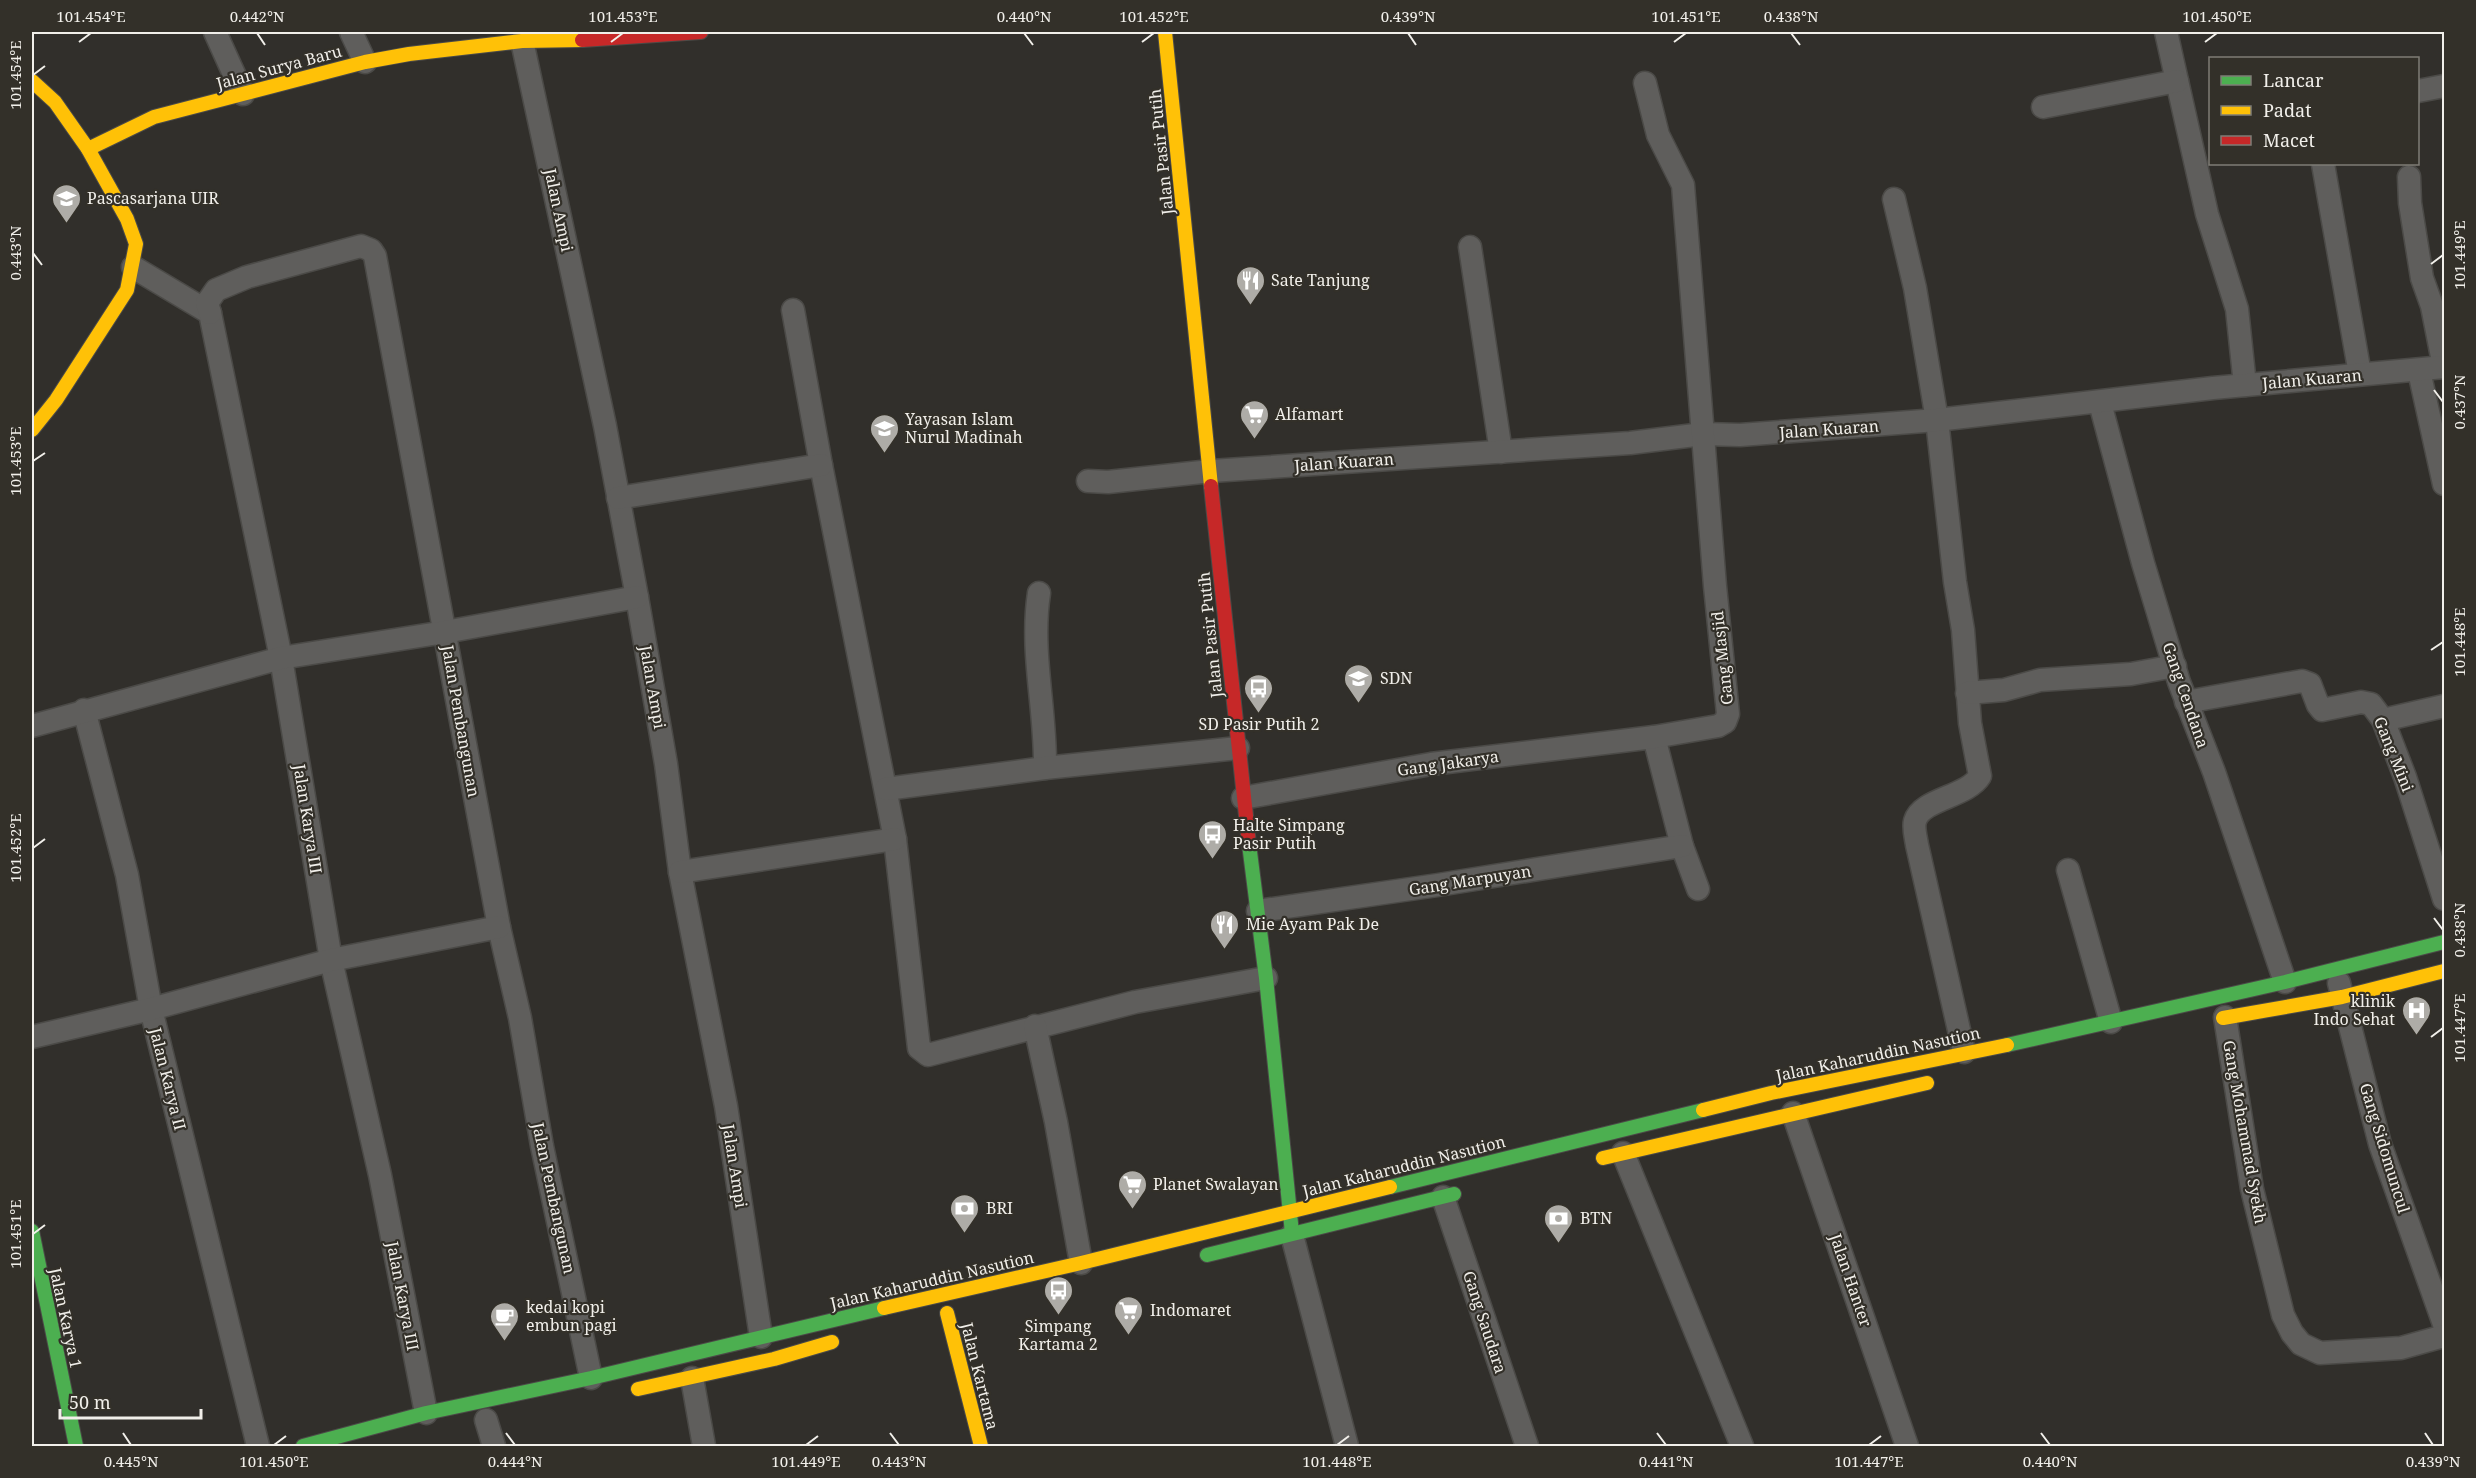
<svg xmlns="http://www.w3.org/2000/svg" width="2476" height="1478" font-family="'Noto Serif',serif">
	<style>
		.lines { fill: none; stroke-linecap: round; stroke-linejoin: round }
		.street-casing { stroke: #4b4a47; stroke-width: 25 }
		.fast-casing { stroke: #4b4a47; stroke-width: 16 }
		.slow-casing { stroke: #4b4a47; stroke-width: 16 }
		.jam-casing { stroke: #4b4a47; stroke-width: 16 }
		.street { stroke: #5f5e5c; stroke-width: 22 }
		.fast { stroke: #4caf50; stroke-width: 14 }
		.slow { stroke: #ffc107; stroke-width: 14 }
		.jam { stroke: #c62828; stroke-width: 14 }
		.ticks { fill: none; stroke: #f1efea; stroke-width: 2 }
		.labels { text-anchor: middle; stroke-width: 4.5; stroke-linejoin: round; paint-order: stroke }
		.street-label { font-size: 16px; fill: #f1efea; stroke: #333029 }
		.poi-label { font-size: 16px; fill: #f1efea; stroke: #333029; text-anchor: start }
		.neatline { fill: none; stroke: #f1efea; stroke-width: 2 }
		.ticks-label { font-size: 15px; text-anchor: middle; fill: #f1efea }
	</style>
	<rect width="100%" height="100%" fill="#312f2b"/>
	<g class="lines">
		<defs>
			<g id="street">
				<polyline points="215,32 243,94"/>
				<polyline points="351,32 365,62"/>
				<polyline points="2166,32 2207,214 2237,309 2245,385"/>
				<polyline points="522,41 605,426 637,597 666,764 680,872 726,1106 761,1337"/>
				<polyline points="2418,91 2444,86"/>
				<polyline points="2043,107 2177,81"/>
				<polyline points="2323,164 2360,374"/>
				<polyline points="2409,177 2410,203 2422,278 2432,306 2444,367"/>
				<path d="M1894 199 1915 288 1937 420 1955 582 1963 630 1970 723 1980 776C1967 797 1921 799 1915 821 1913 828 1916 838 1917 845L1964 1052"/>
				<polyline points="1470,247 1501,452"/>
				<polyline points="133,267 210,313 281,658 331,960 380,1175 426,1413"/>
				<polyline points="793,310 821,465 895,839 919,1048 928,1055 1135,1002 1266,978"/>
				<polyline points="210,313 207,303 216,290 247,277 361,246 371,250 375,256 499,927 520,1018 542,1146 591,1378"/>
				<polyline points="2419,371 2444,484"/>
				<polyline points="2100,403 2143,563 2179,682 2214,772 2285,982"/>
				<polyline points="1088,481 1108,482 1211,471 1630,443 1703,434 1740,435 1937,420 2213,388 2444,367"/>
				<polyline points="618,498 821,465"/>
				<path d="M1039 593C1030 652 1046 709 1045 768"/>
				<polyline points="1967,693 2004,690 2040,680 2131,674 2175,666"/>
				<polyline points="2186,702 2302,681 2310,684 2318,705 2322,710 2361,702 2371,704 2383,720 2405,777 2444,899"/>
				<polyline points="84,710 127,875 151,1009 258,1446"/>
				<polyline points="2383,720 2444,706"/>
				<polyline points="32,726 281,658 445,632 637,597"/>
				<polyline points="1654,737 1682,846 1698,889"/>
				<polyline points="886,789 1045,768 1238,748"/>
				<polyline points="1243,798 1431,764 1654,737 1718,726 1725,722 1728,714 1715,586 1683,185 1658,135 1645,83"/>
				<polyline points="2068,870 2111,1022"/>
				<polyline points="680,872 895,839"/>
				<polyline points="1258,911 1438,885 1682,846"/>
				<polyline points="2339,983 2380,1144 2444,1324"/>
				<polyline points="2225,1017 2252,1189 2283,1315 2292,1333 2301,1344 2320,1353 2401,1348 2444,1336"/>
				<polyline points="1035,1026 1056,1122 1081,1263"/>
				<polyline points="32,1037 151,1009 331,960 499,927"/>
				<polyline points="1793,1113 1907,1446"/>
				<polyline points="1623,1153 1742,1446"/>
				<polyline points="1443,1197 1527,1446"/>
				<polyline points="1292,1235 1347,1446"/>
				<polyline points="692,1378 704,1446"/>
				<polyline points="486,1420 494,1446"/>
			</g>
			<g id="fast">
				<polyline points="1249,844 1266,978 1292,1233"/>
				<polyline points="2007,1045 2285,982 2444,942"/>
				<polyline points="1390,1187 1703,1110"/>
				<polyline points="32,1231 76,1446"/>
				<polyline points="1207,1255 1454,1194"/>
				<polyline points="303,1446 426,1413 591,1378 884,1308"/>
			</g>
			<g id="slow">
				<polyline points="1165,32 1211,486"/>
				<polyline points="32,81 55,102 88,149 127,219 136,244 127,290 56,400 32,430"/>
				<polyline points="88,149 154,117 365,62 409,54 522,41 582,40"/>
				<polyline points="2223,1018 2342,997 2444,971"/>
				<polyline points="1703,1110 1771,1093 2007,1045"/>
				<polyline points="1603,1158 1927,1083"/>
				<polyline points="884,1308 1081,1263 1390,1187"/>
				<polyline points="947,1313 981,1446"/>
				<polyline points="638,1389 774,1359 832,1342"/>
			</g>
			<g id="jam">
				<polyline points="582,40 701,32"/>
				<polyline points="1211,486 1249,844"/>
			</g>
		</defs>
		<!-- street casing -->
		<use href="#street" class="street-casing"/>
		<!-- fast casing -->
		<use href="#fast" class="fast-casing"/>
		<!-- slow casing -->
		<use href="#slow" class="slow-casing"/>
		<!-- jam casing -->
		<use href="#jam" class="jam-casing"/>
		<!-- street -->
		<use href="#street" class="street"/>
		<!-- fast -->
		<use href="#fast" class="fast"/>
		<!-- slow -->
		<use href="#slow" class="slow"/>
		<!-- jam -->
		<use href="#jam" class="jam"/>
	</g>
	<!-- ticks -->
	<path class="ticks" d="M257 33 265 45M1024 33 1033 45M1408 33 1416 45M1791 33 1800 45M79 42 91 33M611 42 623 33M1142 42 1154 33M1674 42 1686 33M2205 42 2217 33M33 75 45 66M33 253 42 265M2431 264 2443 255M2434 390 2443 402M33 461 45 453M2431 650 2443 642M33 848 45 839M2434 918 2443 930M2431 1037 2443 1028M33 1234 45 1225M123 1433 131 1445M506 1433 515 1445M890 1433 899 1445M1657 1433 1666 1445M2041 1433 2050 1445M2425 1433 2433 1445M274 1445 286 1436M806 1445 818 1436M1337 1445 1349 1436M1869 1445 1881 1436"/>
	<!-- icons -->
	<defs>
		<symbol id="university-pin" viewBox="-11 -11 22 30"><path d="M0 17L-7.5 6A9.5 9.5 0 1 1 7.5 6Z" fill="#aeaca7" stroke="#333029"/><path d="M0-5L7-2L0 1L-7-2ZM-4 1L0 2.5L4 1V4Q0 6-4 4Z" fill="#fff"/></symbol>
		<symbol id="restaurant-pin" viewBox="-11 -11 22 30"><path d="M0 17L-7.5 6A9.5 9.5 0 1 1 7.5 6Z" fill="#aeaca7" stroke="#333029"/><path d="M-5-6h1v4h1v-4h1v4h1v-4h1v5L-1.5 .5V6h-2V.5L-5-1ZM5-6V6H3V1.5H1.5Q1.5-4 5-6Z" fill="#fff"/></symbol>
		<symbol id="supermarket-pin" viewBox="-11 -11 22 30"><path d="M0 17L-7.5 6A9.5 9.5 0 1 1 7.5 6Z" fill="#aeaca7" stroke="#333029"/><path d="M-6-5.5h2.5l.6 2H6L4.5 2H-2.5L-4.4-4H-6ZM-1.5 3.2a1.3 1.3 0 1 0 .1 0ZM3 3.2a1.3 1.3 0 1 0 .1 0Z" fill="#fff"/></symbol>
		<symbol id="school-pin" viewBox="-11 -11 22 30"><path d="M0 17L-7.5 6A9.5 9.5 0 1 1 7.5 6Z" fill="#aeaca7" stroke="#333029"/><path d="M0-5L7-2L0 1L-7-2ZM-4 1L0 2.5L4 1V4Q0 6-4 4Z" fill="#fff"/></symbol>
		<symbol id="bus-pin" viewBox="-11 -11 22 30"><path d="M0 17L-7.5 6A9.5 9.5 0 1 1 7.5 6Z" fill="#aeaca7" stroke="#333029"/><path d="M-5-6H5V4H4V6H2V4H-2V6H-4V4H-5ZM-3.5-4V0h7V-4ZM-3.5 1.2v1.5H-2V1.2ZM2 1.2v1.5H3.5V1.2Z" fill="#fff"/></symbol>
		<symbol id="hospital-pin" viewBox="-11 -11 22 30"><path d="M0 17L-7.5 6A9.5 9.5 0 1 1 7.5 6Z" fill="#aeaca7" stroke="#333029"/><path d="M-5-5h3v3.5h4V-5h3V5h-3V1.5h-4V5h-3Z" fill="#fff"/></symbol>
		<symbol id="bank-pin" viewBox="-11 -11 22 30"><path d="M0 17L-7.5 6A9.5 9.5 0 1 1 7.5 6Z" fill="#aeaca7" stroke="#333029"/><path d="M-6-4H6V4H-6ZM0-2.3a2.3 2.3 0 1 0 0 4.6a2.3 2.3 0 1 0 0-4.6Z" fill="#fff"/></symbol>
		<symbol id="cafe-pin" viewBox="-11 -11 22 30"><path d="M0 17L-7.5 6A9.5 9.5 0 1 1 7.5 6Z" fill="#aeaca7" stroke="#333029"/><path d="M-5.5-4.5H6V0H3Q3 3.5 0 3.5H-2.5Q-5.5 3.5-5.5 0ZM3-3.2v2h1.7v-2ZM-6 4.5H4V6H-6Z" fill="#fff"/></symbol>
	</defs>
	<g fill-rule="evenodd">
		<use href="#university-pin" x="50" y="182" width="33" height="45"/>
		<use href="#restaurant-pin" x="1234" y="264" width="33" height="45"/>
		<use href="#supermarket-pin" x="1238" y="398" width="33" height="45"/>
		<use href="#school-pin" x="868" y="412" width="33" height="45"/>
		<use href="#school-pin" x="1342" y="662" width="33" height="45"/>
		<use href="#bus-pin" x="1242" y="672" width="33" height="45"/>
		<use href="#bus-pin" x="1196" y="818" width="33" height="45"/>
		<use href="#restaurant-pin" x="1208" y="908" width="33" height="45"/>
		<use href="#hospital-pin" x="2400" y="994" width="33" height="45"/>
		<use href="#supermarket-pin" x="1116" y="1168" width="33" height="45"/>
		<use href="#bank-pin" x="948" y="1192" width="33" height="45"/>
		<use href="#bank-pin" x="1542" y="1202" width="33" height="45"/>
		<use href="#bus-pin" x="1042" y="1274" width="33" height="45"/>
		<use href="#supermarket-pin" x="1112" y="1294" width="33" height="45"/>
		<use href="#cafe-pin" x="488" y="1300" width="33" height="45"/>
	</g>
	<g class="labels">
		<!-- street labels -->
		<g class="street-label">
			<text transform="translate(279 67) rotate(-15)" y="6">Jalan Surya Baru</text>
			<text transform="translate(1161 152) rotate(-96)" y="6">Jalan Pasir Putih</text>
			<text transform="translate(559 210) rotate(78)" y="6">Jalan Ampi</text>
			<text transform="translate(2312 379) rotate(-5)" y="6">Jalan Kuaran</text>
			<text transform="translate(1829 429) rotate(-4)" y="6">Jalan Kuaran</text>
			<text transform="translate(1344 462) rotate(-4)" y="6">Jalan Kuaran</text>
			<text transform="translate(1210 635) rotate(-96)" y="6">Jalan Pasir Putih</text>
			<text transform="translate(1722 658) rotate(-96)" y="6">Gang Masjid</text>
			<text transform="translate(653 687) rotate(80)" y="6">Jalan Ampi</text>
			<text transform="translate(2186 695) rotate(71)" y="6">Gang Cendana</text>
			<text transform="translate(461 721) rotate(80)" y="6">Jalan Pembangunan</text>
			<text transform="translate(2394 754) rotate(68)" y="6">Gang Mini</text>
			<text transform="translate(1448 763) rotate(-8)" y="6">Gang Jakarya</text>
			<text transform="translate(308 819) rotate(81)" y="6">Jalan Karya III</text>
			<text transform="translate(1470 880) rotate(-9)" y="6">Gang Marpuyan</text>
			<text transform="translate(1878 1054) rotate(-12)" y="6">Jalan Kaharuddin Nasution</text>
			<text transform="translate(168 1079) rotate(76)" y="6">Jalan Karya II</text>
			<text transform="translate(2245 1132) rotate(80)" y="6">Gang Mohammad Syekh</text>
			<text transform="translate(2385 1148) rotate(73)" y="6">Gang Sidomuncul</text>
			<text transform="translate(735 1166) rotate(81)" y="6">Jalan Ampi</text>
			<text transform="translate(1404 1166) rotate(-14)" y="6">Jalan Kaharuddin Nasution</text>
			<text transform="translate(554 1198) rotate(78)" y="6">Jalan Pembangunan</text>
			<text transform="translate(932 1280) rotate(-13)" y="6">Jalan Kaharuddin Nasution</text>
			<text transform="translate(1851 1280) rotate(71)" y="6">Jalan Hanter</text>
			<text transform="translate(403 1296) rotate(79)" y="6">Jalan Karya III</text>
			<text transform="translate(66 1318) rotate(78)" y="6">Jalan Karya 1</text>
			<text transform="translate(1485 1322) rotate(72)" y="6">Gang Saudara</text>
			<text transform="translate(980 1376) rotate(76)" y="6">Jalan Kartama</text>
		</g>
		<!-- poi labels -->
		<g class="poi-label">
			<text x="87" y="204">Pascasarjana UIR</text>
			<text x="1271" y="286">Sate Tanjung</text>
			<text x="1275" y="420">Alfamart</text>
			<text x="905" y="425">Yayasan Islam<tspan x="905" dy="18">Nurul Madinah</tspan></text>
			<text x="1380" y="684">SDN</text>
			<text x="1259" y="730" text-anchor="middle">SD Pasir Putih 2</text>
			<text x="1233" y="831">Halte Simpang<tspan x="1233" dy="18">Pasir Putih</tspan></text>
			<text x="1246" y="930">Mie Ayam Pak De</text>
			<text x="2395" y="1007" text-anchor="end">klinik<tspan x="2395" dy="18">Indo Sehat</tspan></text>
			<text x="1153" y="1190">Planet Swalayan</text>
			<text x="986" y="1214">BRI</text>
			<text x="1580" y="1224">BTN</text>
			<text x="526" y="1313">kedai kopi<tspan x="526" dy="18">embun pagi</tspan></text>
			<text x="1150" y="1316">Indomaret</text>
			<text x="1058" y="1332" text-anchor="middle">Simpang<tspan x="1058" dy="18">Kartama 2</tspan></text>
		</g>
	</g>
	<!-- border -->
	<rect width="2476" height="1478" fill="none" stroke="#333029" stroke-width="66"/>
	<!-- legend -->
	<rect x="2209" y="57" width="210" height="108" fill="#333029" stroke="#7f7c76" stroke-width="1.5"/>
	<rect x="2221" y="76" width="30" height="9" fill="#4caf50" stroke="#7f7c76" stroke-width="1.5"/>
	<text x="2263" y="87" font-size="18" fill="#f1efea">Lancar</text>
	<rect x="2221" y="106" width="30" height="9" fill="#ffc107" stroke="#7f7c76" stroke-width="1.5"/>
	<text x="2263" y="117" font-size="18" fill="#f1efea">Padat</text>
	<rect x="2221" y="136" width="30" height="9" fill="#c62828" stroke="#7f7c76" stroke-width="1.5"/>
	<text x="2263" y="147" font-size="18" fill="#f1efea">Macet</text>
	<!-- scale -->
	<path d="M60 1409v9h141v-9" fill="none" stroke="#f1efea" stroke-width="3"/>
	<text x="69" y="1409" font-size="18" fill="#f1efea" stroke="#333029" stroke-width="4.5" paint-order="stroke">50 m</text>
	<rect x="33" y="33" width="2410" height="1412" class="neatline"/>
	<g class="ticks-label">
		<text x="91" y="22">101.454°E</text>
		<text x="257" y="22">0.442°N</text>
		<text x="623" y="22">101.453°E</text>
		<text x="1024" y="22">0.440°N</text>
		<text x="1154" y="22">101.452°E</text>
		<text x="1408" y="22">0.439°N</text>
		<text x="1686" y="22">101.451°E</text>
		<text x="1791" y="22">0.438°N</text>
		<text x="2217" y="22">101.450°E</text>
		<text transform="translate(16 75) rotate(-90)" y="5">101.454°E</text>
		<text transform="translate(16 253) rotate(-90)" y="5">0.443°N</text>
		<text transform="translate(2460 255) rotate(-90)" y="5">101.449°E</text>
		<text transform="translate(2460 402) rotate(-90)" y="5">0.437°N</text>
		<text transform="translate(16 461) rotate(-90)" y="5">101.453°E</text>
		<text transform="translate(2460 642) rotate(-90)" y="5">101.448°E</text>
		<text transform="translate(16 848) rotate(-90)" y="5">101.452°E</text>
		<text transform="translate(2460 930) rotate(-90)" y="5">0.438°N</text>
		<text transform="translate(2460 1028) rotate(-90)" y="5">101.447°E</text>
		<text transform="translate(16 1234) rotate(-90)" y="5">101.451°E</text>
		<text x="131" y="1467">0.445°N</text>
		<text x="274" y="1467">101.450°E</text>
		<text x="515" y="1467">0.444°N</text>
		<text x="806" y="1467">101.449°E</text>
		<text x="899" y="1467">0.443°N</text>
		<text x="1337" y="1467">101.448°E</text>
		<text x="1666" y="1467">0.441°N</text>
		<text x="1869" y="1467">101.447°E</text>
		<text x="2050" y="1467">0.440°N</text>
		<text x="2433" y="1467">0.439°N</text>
	</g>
</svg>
